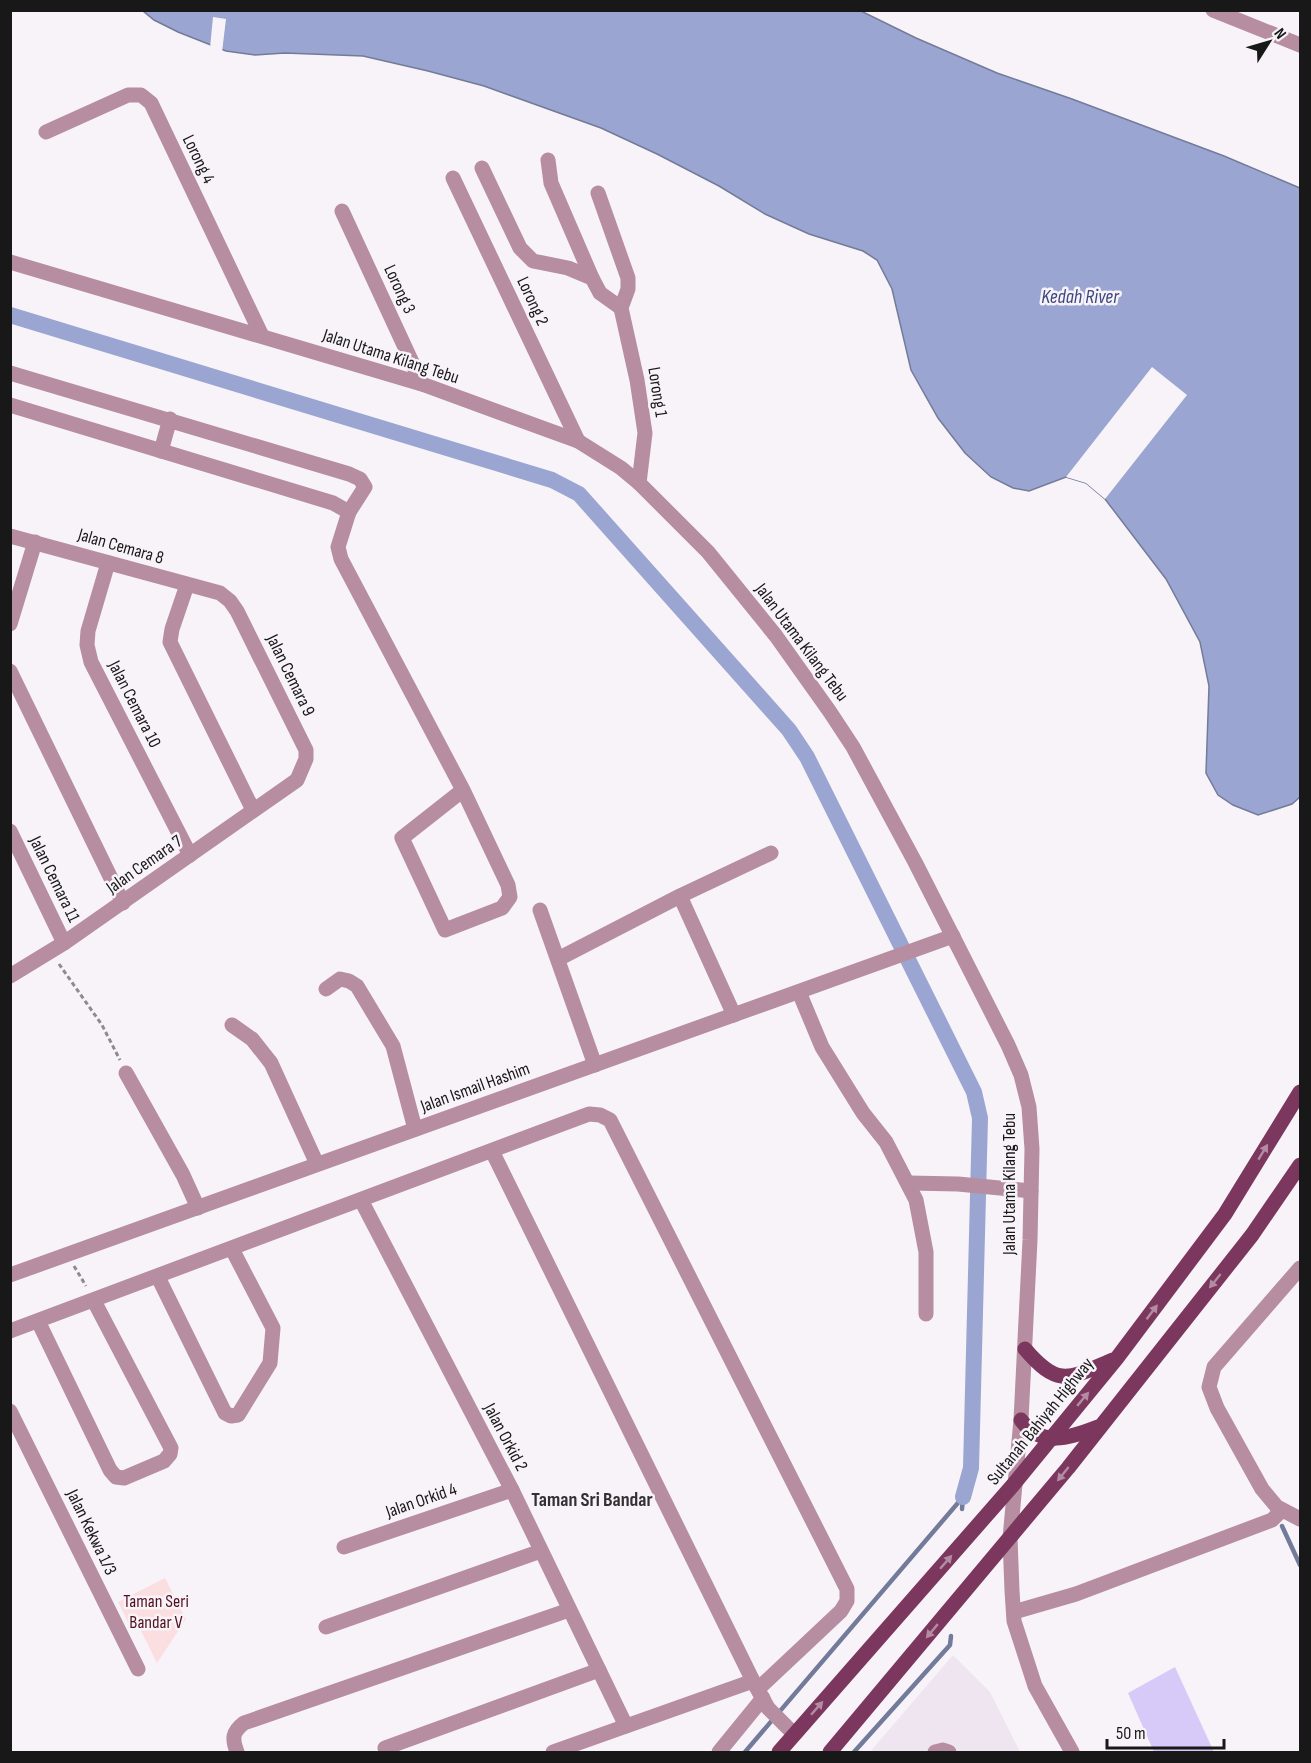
<svg xmlns="http://www.w3.org/2000/svg" width="1311" height="1763" font-family="'Sofia Sans Condensed',sans-serif">
	<style>
		.built { fill: #efe5f0 }
		.green { fill: #fbdee0 }
		.water { fill: #9aa6d1; stroke: #737b9a; stroke-width: 1.5 }
		.pier { fill: #f8f3f8 }
		.lines { fill: none; stroke-linecap: round; stroke-linejoin: round }
		.stream { stroke: #737b9a; stroke-width: 4.5 }
		.canal { stroke: #9aa6d1; stroke-width: 16 }
		.building { fill: #d7caf8 }
		.path { stroke: #8e8b8e; stroke-width: 3; stroke-dasharray: 4.5 3; stroke-linecap: butt }
		.minor { stroke: #b68da1; stroke-width: 15 }
		.major { stroke: #7b375d; stroke-width: 15 }
		.oneway { fill: #b38ca3 }
		.labels { text-anchor: middle; stroke-width: 5; stroke-linejoin: round; paint-order: stroke }
		.street-label { font-size: 18px; fill: #191819; stroke: #f8f3f8 }
		.park-label { font-size: 18px; fill: #51111f; stroke: #f8f3f8 }
		.water-label { font-size: 20px; font-style: italic; fill: #3b477f; stroke: #f8f3f8 }
		.neighbourhood-label { font-size: 20px; font-weight: bold; fill: #333033; stroke: #f8f3f8 }
	</style>
	<rect width="100%" height="100%" fill="#f8f3f8"/>
	<!-- built -->
	<polygon class="built" points="953,1655 990,1692 1020,1752 870,1752"/>
	<!-- green -->
	<polygon class="green" points="165,1578 186,1619 157,1663 139,1627 132,1630 118,1602"/>
	<!-- water -->
	<polygon class="water" points="143,11 861,11 916,38 997,73 1072,99 1224,156 1300,188 1300,797 1292,804 1258,815 1233,805 1218,795 1206,773 1209,686 1200,642 1166,579 1105,499 1086,483 1066,477 1029,491 1013,488 991,477 965,453 938,418 911,370 892,289 877,260 863,251 809,234 765,214 719,186 657,154 601,128 484,86 428,71 363,56 285,53 255,55 226,51 178,32 154,20"/>
	<!-- pier -->
	<g class="pier">
		<polygon points="213,17 226,19 222,52 210,48"/>
		<polygon points="1152,367 1187,395 1105,499 1086,483 1066,477"/>
	</g>
	<g class="lines">
		<!-- stream -->
		<g class="stream">
			<polyline points="962,1509 963,1497"/>
			<polyline points="1282,1526 1300,1565"/>
			<polyline points="745,1752 963,1497"/>
			<polyline points="854,1752 950,1645 951,1636"/>
		</g>
		<!-- canal -->
		<polyline class="canal" points="10,315 552,480 579,494 789,730 807,757 974,1092 980,1118 971,1468 963,1497"/>
	</g>
	<!-- building -->
	<polygon class="building" points="1175,1667 1214,1752 1154,1752 1128,1693"/>
	<g class="lines">
		<!-- path -->
		<g class="path">
			<polyline points="59,964 102,1025 120,1060"/>
			<polyline points="74,1266 86,1286"/>
		</g>
		<!-- minor -->
		<g class="minor">
			<polyline points="1213,10 1300,45"/>
			<polyline points="46,132 128,95 141,95 151,103 262,336"/>
			<polyline points="548,160 551,183 592,278"/>
			<polyline points="482,168 520,248 533,261 568,268 592,278 600,293 621,308"/>
			<polyline points="453,178 578,441"/>
			<polyline points="598,193 628,278 628,289 621,308 637,380 645,433 639,483"/>
			<polyline points="342,211 422,384"/>
			<polyline points="10,262 422,384 578,441 621,468 639,483 708,552 776,636 830,712 853,747 915,862 1008,1045 1021,1075 1029,1107 1032,1149 1030,1240 1021,1420 1010,1538 1012,1591 1014,1621 1035,1686 1072,1752"/>
			<polyline points="10,373 349,474 360,479 365,487 349,512"/>
			<polyline points="10,405 333,503 349,512 338,547 341,559 463,790 508,885 510,897 502,908 445,930 402,838 463,790"/>
			<polyline points="161,451 170,419"/>
			<polyline points="10,536 220,593 230,601 237,611 306,750 306,759 297,780 64,943 10,976"/>
			<polyline points="108,563 88,631 87,645 91,662 190,855"/>
			<polyline points="187,585 172,629 170,642 253,810"/>
			<polyline points="10,624 35,542"/>
			<polyline points="10,671 123,903"/>
			<polyline points="10,831 64,943"/>
			<polyline points="680,896 734,1015"/>
			<polyline points="540,910 595,1065"/>
			<polyline points="558,959 680,896 771,853"/>
			<polyline points="326,989 340,979 349,981 357,986 393,1046 415,1129"/>
			<polyline points="799,992 822,1047 863,1113 886,1142 916,1200 926,1252 926,1314"/>
			<polyline points="232,1025 252,1039 271,1063 317,1164"/>
			<polyline points="126,1073 183,1175 198,1208"/>
			<polyline points="492,1151 753,1681 768,1708 794,1734"/>
			<polyline points="909,1183 958,1184 1031,1191"/>
			<polyline points="361,1200 512,1490 626,1726"/>
			<polyline points="1300,1268 1214,1367 1209,1387 1217,1408 1262,1489 1277,1507 1300,1519"/>
			<polyline points="10,1275 953,936"/>
			<polyline points="158,1277 225,1413 231,1416 238,1415 270,1363 273,1328 232,1249"/>
			<polyline points="38,1321 110,1470 116,1477 124,1478 164,1461 170,1454 171,1448 94,1301"/>
			<polyline points="10,1331 589,1114 600,1115 610,1120 847,1589 847,1601 841,1611 758,1689"/>
			<polyline points="10,1411 138,1669"/>
			<polyline points="344,1547 512,1490"/>
			<polyline points="1014,1612 1076,1594 1272,1520 1282,1510"/>
			<polyline points="326,1627 541,1551"/>
			<polyline points="385,1748 599,1670"/>
			<path d="M237 1752C232 1739 232 1732 244 1723L569 1610"/>
			<polyline points="553,1752 753,1681"/>
			<polyline points="719,1752 763,1698"/>
			<polyline points="935,1752 943,1750 949,1752"/>
		</g>
		<!-- major -->
		<g class="major">
			<path d="M1025 1349C1059 1389 1070 1378 1113 1360"/>
			<path d="M1021 1420C1041 1448 1070 1438 1098 1427"/>
			<polyline points="779,1752 1013,1485 1117,1358 1225,1214 1300,1092"/>
			<polyline points="830,1752 1068,1468 1252,1235 1300,1165"/>
		</g>
	</g>
	<!-- one-way arrows -->
	<defs><path id="oneway-solid" d="M-6-.8H1V-3.2L6.5 0L1 3.2V.8H-6Z" transform="scale(1.5)"/></defs>
	<g class="oneway">
		<use href="#oneway-solid" transform="translate(1263 1152) rotate(-59)"/>
		<use href="#oneway-solid" transform="translate(1215 1281) rotate(129)"/>
		<use href="#oneway-solid" transform="translate(1152 1312) rotate(-53)"/>
		<use href="#oneway-solid" transform="translate(1083 1399) rotate(-50)"/>
		<use href="#oneway-solid" transform="translate(1063 1474) rotate(129)"/>
		<use href="#oneway-solid" transform="translate(946 1562) rotate(-49)"/>
		<use href="#oneway-solid" transform="translate(932 1631) rotate(130)"/>
		<use href="#oneway-solid" transform="translate(817 1708) rotate(-49)"/>
	</g>
	<g class="labels">
		<!-- street labels -->
		<g class="street-label">
			<text transform="translate(199 159) rotate(64)" y="6">Lorong 4</text>
			<text transform="translate(400 289) rotate(65)" y="6">Lorong 3</text>
			<text transform="translate(533 301) rotate(65)" y="6">Lorong 2</text>
			<text transform="translate(391 356) rotate(18)" y="6">Jalan Utama Kilang Tebu</text>
			<text transform="translate(658 392) rotate(81)" y="6">Lorong 1</text>
			<text transform="translate(121 546) rotate(16)" y="6">Jalan Cemara 8</text>
			<text transform="translate(802 642) rotate(53)" y="6">Jalan Utama Kilang Tebu</text>
			<text transform="translate(291 675) rotate(64)" y="6">Jalan Cemara 9</text>
			<text transform="translate(135 704) rotate(63)" y="6">Jalan Cemara 10</text>
			<text transform="translate(144 864) rotate(-35)" y="6">Jalan Cemara 7</text>
			<text transform="translate(55 879) rotate(64)" y="6">Jalan Cemara 11</text>
			<text transform="translate(475 1087) rotate(-20)" y="6">Jalan Ismail Hashim</text>
			<text transform="translate(1009 1184) rotate(-90)" y="6">Jalan Utama Kilang Tebu</text>
			<text transform="translate(1040 1421) rotate(-51)" y="6">Sultanah Bahiyah Highway</text>
			<text transform="translate(506 1437) rotate(62)" y="6">Jalan Orkid 2</text>
			<text transform="translate(421 1500) rotate(-19)" y="6">Jalan Orkid 4</text>
			<text transform="translate(92 1532) rotate(64)" y="6">Jalan Kekwa 1/3</text>
		</g>
		<!-- park labels -->
		<g class="park-label">
			<text x="156" y="1607">Taman Seri<tspan x="156" dy="21">Bandar V</tspan></text>
		</g>
		<!-- water labels -->
		<g class="water-label">
			<text x="1080" y="303">Kedah River</text>
		</g>
		<!-- neighbourhood labels -->
		<g class="neighbourhood-label">
			<text x="592" y="1506">Taman Sri Bandar</text>
		</g>
	</g>
	<!-- border -->
	<rect width="1311" height="1763" fill="none" stroke="#191819" stroke-width="24"/>
	<!-- north arrow -->
	<g transform="translate(1269 42) rotate(53)" stroke="#f8f3f8" stroke-width="4.5" paint-order="stroke">
	<path d="M0-4.5L10 22L0 15L-10 22Z" fill="#191819"/>
	<text y="-9" font-size="16" font-weight="bold" text-anchor="middle" fill="#191819">N</text>
	</g>
	<!-- scale -->
	<path d="M1107 1739v9h117v-9" fill="none" stroke="#191819" stroke-width="3"/>
	<text x="1116" y="1739" font-size="18" fill="#191819" stroke="#f8f3f8" stroke-width="4.5" paint-order="stroke">50 m</text>
</svg>
